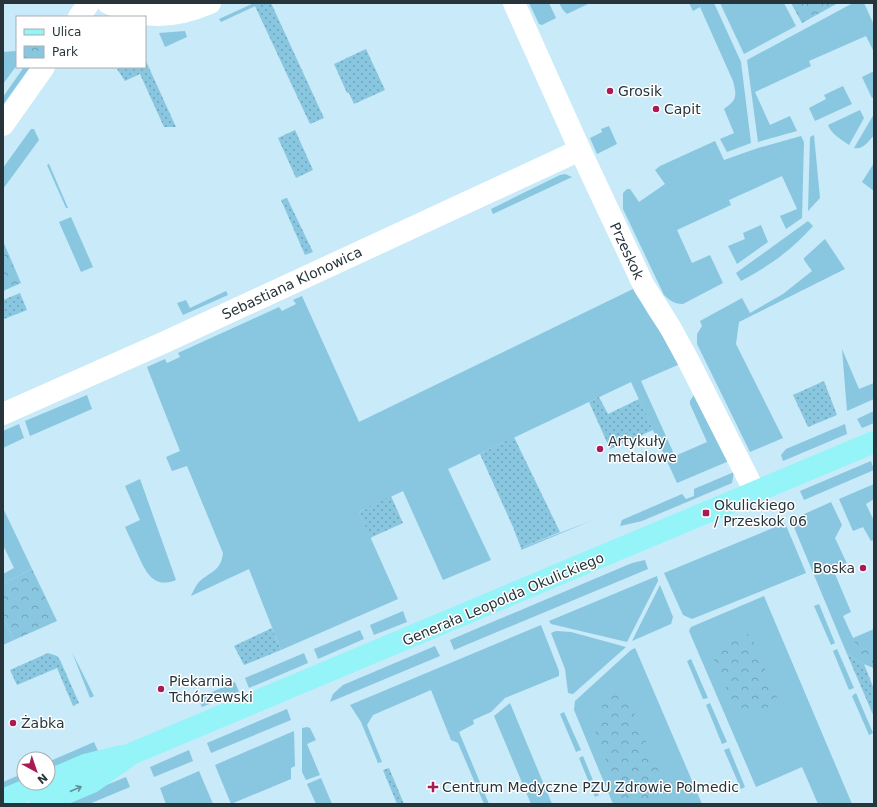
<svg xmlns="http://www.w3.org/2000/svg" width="877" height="807" font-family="'DejaVu Sans',sans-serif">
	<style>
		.grass { fill: #89c6e0 }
		.park { fill: url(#park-crowns) }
		.garden { fill: url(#garden-dots) }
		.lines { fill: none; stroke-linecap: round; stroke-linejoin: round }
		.minor { stroke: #fff; stroke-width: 22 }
		.major { stroke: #95f4f7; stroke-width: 22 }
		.oneway { stroke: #5e9499 }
		.poi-dot { fill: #aa1a53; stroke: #fff; stroke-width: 1.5 }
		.labels { text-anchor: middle; stroke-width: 3; stroke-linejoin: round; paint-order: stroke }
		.poi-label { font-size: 14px; fill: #27353b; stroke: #fff; text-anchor: start }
		.street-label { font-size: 14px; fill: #27353b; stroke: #fff }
	</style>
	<defs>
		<pattern id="park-crowns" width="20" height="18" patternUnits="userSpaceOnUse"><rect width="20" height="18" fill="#89c6e0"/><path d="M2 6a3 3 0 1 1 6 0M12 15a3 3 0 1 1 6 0" fill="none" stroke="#70a2b7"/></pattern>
		<pattern id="garden-dots" width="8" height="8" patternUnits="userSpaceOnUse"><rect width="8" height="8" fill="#89c6e0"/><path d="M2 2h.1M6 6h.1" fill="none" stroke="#70a2b7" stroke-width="1.8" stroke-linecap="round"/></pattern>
	</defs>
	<rect width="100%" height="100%" fill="#c8eaf9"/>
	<!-- grass -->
	<g class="grass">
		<polygon points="254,3 262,3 221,22 219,19"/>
		<polygon points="529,3 549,3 556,18 542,25 539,24"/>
		<polygon points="559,3 590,3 567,14 563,10"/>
		<path d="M689 3H714L741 62 751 143 727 152 720 139 734 133 724 109C737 100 737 96 733 81L700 7 693 11Z"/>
		<polygon points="720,3 784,3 796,26 744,54"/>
		<polygon points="853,3 864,3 874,25 874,52 866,36 809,61 811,66 755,92 770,125 790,116 797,131 758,142 747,60"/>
		<polygon points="185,31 187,37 165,47 159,33"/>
		<polygon points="17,51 17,65 3,84 3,52"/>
		<polygon points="24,67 30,67 3,105 3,97"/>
		<polygon points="874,71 874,97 872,98 862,77"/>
		<polygon points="843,86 852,104 815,121 809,108 826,99 824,95"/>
		<path d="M860 110 864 118 849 145C842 140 831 134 828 125Z"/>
		<path d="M874 114V135C869 141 863 150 854 148Z"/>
		<polygon points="609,126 617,144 597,154 590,138 602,132 601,129"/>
		<polygon points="31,129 34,129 39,140 3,189 3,168"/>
		<polygon points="814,135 820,198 808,211 810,137"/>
		<path d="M801 136 804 142 802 218 786 229 780 216 797 209 782 176 729 200 731 205 677 230 692 263 710 255 723 283 683 304C675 304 670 301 664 295L623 209V193L627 189H630L639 202 665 184 655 170 660 166 715 141 724 160 758 148Z"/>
		<polygon points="874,163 874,191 862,182"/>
		<polygon points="49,164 68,208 66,208 47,165"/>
		<polygon points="565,174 572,177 493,214 491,209 560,175"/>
		<polygon points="71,217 93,267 81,272 59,222"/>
		<path d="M808 221 813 226C792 250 769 266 741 281L736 273Z"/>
		<polygon points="761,225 768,242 737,264 728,246 745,239 743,233"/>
		<polygon points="825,239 845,269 739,322 736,344 783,438 750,452 697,344 697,334 702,326 700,321 742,298 750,313 783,294 812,271 804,260 804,258"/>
		<path d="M635 288 647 312 671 348 680 364 641 381 675 456 707 442 690 404V401L695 393 729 461 677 483 631 382 448 469 491 560 443 580 403 491 359 512 398 599 281 650 249 569 191 596C193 592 196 585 199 582 211 571 221 571 223 553L187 466 172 471 166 457 180 451 147 367 165 359 167 363 180 357 178 353 279 307 282 311 296 304 293 300 302 296 359 422Z"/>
		<polygon points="226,291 228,295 183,315 177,303 186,300 190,308"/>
		<polygon points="842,349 859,389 874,383 874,399 847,411"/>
		<polygon points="87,395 92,409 30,436 25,421"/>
		<polygon points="874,411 874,423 862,428 857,419"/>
		<polygon points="19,424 24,438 3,448 3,431"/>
		<polygon points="845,424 847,434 783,461 781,455 786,449"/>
		<polygon points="871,461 874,470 804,500 800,491"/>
		<polygon points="734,472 732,483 642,521 620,526 622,520 682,494 686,499 694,496 694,489"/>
		<path d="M140 479 176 580C154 589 146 573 138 555 134 546 129 536 125 527L140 520 125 486Z"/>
		<polygon points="874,484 874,499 866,504 874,521 874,540 871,541 863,527 853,531 839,499"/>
		<polygon points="831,502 842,525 835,538 849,568 835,574 851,612 843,616 853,638 874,629 874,668 864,664 847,654 791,520"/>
		<polygon points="3,508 32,569 3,584 3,574 14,568 3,545"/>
		<polygon points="593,520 521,550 521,548"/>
		<polygon points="785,523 806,573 692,619 683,615 664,573"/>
		<polygon points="645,560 648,569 454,650 450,640 632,563"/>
		<polygon points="657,576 658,581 627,642 551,624 549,621"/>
		<polygon points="660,585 673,617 671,624 632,641"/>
		<polygon points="764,596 852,804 818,804 802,767 756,787 689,631 691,627"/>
		<polygon points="819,604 835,643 831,645 814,606"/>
		<polygon points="403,611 407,622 374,635 370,625"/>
		<polygon points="3,618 14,640 3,645"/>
		<polygon points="541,625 559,671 559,676 505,698 491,712 473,720 474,724 459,732 489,804 484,804 458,743 451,740 431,690 373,715 367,725 382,762 378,763 361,722 350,705"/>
		<polygon points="360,630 364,639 318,659 314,649"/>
		<polygon points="556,631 571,632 626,647 573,694 568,693 565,669 551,633"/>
		<polygon points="435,646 440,656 330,702 333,694 343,685"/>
		<polygon points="635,648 636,650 702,804 613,804 574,710 575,701 631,650"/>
		<polygon points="837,649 854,688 849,690 833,651"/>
		<polygon points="72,652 94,696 90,698"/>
		<polygon points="304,653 308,663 249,688 245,678"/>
		<polygon points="691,659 708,698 703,699 687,661"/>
		<polygon points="235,682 239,692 202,707 198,698"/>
		<polygon points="856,693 873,733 869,735 852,696"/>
		<polygon points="510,703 552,804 531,804 494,716"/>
		<polygon points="710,703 727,742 722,744 706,705"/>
		<polygon points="287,709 291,720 211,753 207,743"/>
		<polygon points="564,712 581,750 576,752 560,714"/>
		<polygon points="307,727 310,728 316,740 307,744 320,775 306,780 302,772 302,728"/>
		<polygon points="294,731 295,766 291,768 291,779 231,804 215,765"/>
		<polygon points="94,742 98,751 48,772 48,762"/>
		<polygon points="729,748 745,787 741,789 724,750"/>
		<polygon points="189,750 193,761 154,777 150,767"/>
		<polygon points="583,756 599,795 595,797 579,758"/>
		<polygon points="199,771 213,804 166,804 160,788"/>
		<polygon points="24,773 24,782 3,791 3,782"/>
		<polygon points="126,777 130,787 89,804 60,804"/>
		<polygon points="321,778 332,804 316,804 307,784"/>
	</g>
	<!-- park -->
	<g class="park">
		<polygon points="791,3 838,3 802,23"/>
		<polygon points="3,241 21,283 3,291"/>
		<polygon points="32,569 57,621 14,640 3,618 3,584"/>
		<polygon points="750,633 779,702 740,719 710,651"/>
		<polygon points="854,641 874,646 874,668 864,664"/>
		<polygon points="625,691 667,791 635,804 624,804 595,734 604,700"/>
	</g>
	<!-- garden -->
	<g class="garden">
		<polygon points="262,3 271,3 324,118 310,124 255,6"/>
		<polygon points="366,49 385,90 354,104 349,93 347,93 334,64"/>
		<polygon points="145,59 176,127 164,127 140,74 125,81 117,69 122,67 145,67"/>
		<polygon points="295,130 313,170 296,178 278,138"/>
		<polygon points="287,198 313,252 305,255 281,200"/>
		<polygon points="20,293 27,310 4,319 3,300"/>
		<polygon points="824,381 837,415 808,427 793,395"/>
		<polygon points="599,397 608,414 639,399 653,430 610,449 589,402"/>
		<polygon points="514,437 560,532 521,548 513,527 480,454"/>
		<polygon points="391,496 403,523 370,538 359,512"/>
		<polygon points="272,628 281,650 244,665 234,646"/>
		<polygon points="48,653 57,656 60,660 79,703 73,706 57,668 17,685 10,670"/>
		<polygon points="847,654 864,664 874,689 874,717"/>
		<polygon points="389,768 404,804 397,804 383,770"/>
	</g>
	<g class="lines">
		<!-- minor -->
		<g class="minor">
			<path d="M108 3C144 20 174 18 210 3"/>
			<polyline points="514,3 580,150 644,286 670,327 688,360 755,492"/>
			<polyline points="79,17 89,3"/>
			<polyline points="3,125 44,67"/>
			<polyline points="3,414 165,342 580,150"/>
		</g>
		<!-- major -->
		<g class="major">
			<polyline points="48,781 85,765 122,756"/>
			<polyline points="3,800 43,783"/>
			<polyline points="40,804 92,782 131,754 874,442"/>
		</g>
	</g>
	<!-- one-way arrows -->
	<defs><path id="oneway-shaft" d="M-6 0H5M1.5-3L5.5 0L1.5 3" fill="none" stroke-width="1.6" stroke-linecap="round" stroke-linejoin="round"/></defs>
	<use class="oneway" href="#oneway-shaft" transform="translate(76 789) rotate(-23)"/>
	<!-- markers -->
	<g class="poi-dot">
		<circle cx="610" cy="91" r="4"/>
		<circle cx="656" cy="109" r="4"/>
		<circle cx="600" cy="449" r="4"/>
		<rect x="702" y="509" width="8" height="8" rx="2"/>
		<circle cx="863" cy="568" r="4"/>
		<circle cx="161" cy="689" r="4"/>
		<circle cx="13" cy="723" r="4"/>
		<path d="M431 781h4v4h4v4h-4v4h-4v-4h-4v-4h4z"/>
	</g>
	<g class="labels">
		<!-- poi labels -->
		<g class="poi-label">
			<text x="618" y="96">Grosik</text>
			<text x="664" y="114">Capit</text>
			<text x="608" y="446">Artykuły<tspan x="608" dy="16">metalowe</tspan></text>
			<text x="714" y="510">Okulickiego<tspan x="714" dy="16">/ Przeskok 06</tspan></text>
			<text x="855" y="573" text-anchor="end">Boska</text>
			<text x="169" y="686">Piekarnia<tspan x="169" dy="16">Tchórzewski</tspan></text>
			<text x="21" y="728">Żabka</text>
			<text x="442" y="792">Centrum Medyczne PZU Zdrowie Polmedic</text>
		</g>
		<!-- street labels -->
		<g class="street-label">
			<text transform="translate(627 251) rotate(65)" y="5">Przeskok</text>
			<text transform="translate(292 283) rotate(-25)" y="5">Sebastiana Klonowica</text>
			<text transform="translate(503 599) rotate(-23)" y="5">Generała Leopolda Okulickiego</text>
		</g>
	</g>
	<!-- border -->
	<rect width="877" height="807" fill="none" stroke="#27353b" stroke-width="8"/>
	<!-- legend -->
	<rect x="16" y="16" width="130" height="52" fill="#ffffff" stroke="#a9aeb1"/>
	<rect x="24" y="29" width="20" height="6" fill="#95f4f7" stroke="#a9aeb1"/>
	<text x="52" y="36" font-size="12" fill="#27353b">Ulica</text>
	<rect x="24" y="46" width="20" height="12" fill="url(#park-crowns)" stroke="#a9aeb1"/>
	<text x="52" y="56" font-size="12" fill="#27353b">Park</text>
	<!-- north arrow -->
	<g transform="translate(36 771) rotate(140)"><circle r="19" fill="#ffffff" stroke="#a9aeb1"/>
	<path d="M0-3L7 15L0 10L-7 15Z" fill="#aa1a53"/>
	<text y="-6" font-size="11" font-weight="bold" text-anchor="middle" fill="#27353b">N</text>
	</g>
</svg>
